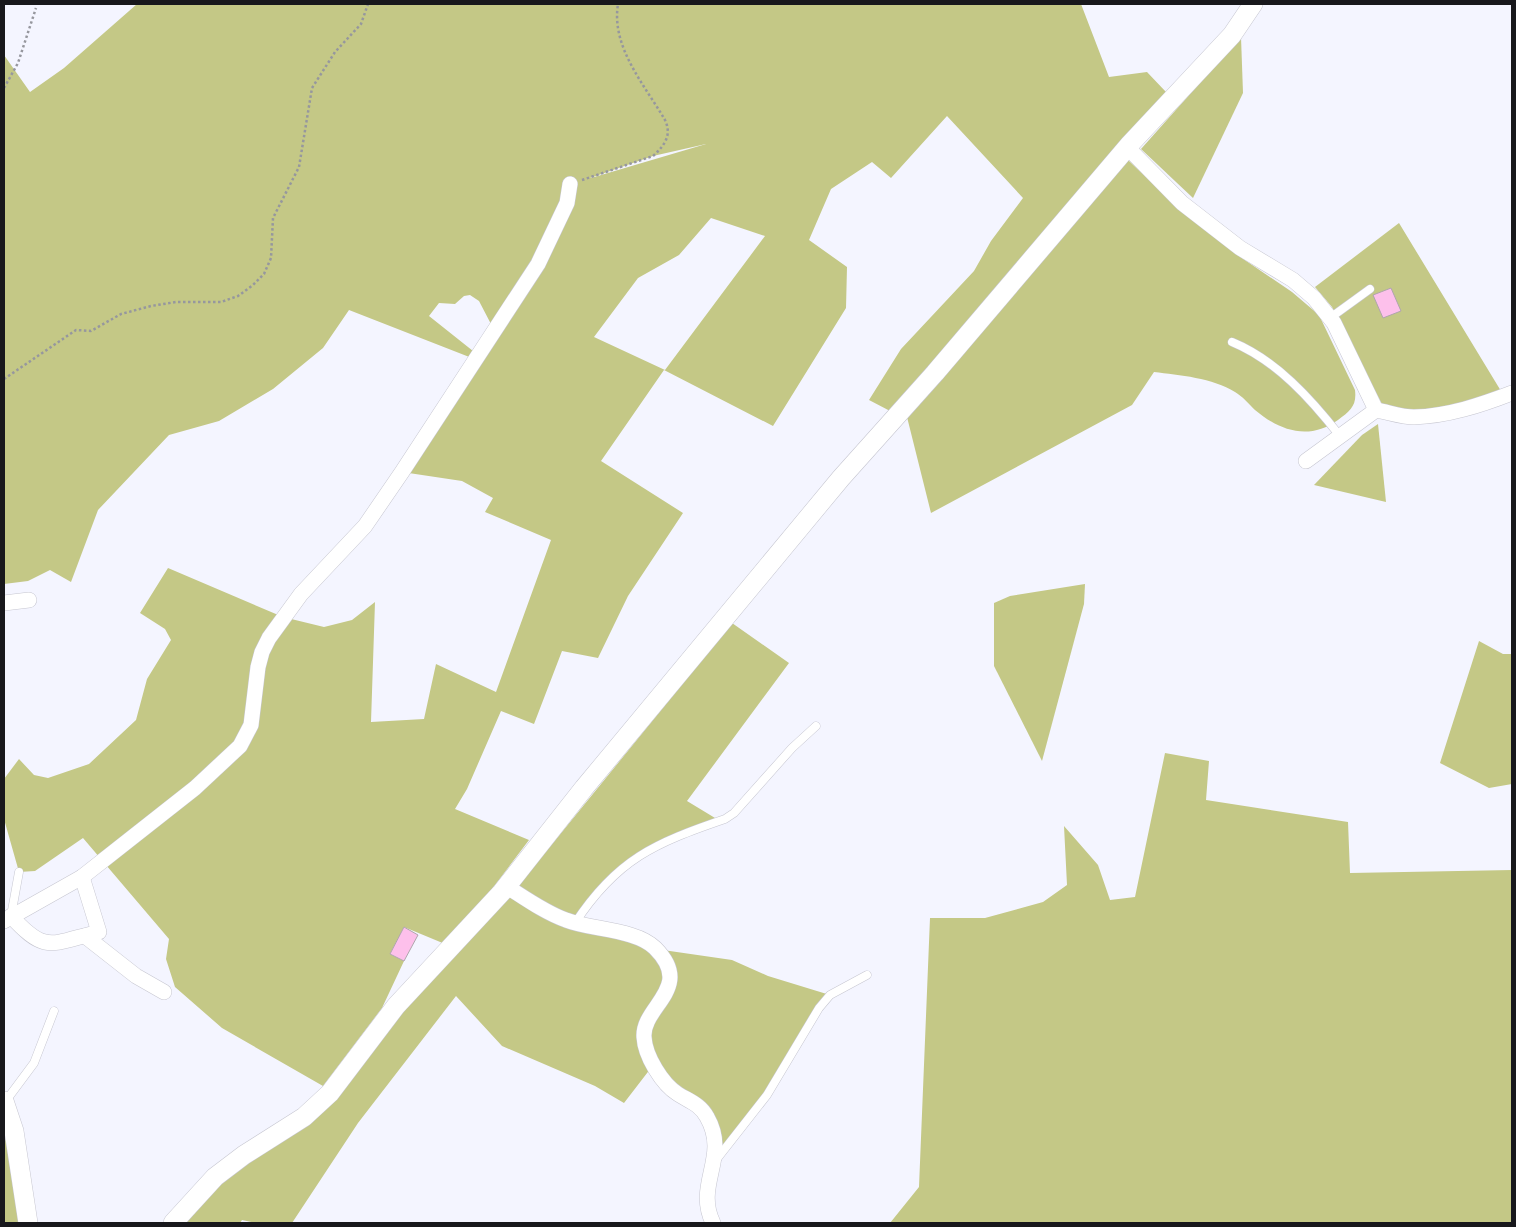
<svg xmlns="http://www.w3.org/2000/svg" width="1516" height="1227" font-family="'Exo 2',sans-serif">
	<style>
		.green { fill: #c4c886; fill-rule: evenodd }
		.building { fill: #fdc0eb; stroke: #afa6ac }
		.lines { fill: none; stroke-linecap: round; stroke-linejoin: round }
		.service-casing { stroke: #c6c6d0; stroke-width: 9 }
		.minor-casing { stroke: #c6c6d0; stroke-width: 16 }
		.tertiary-casing { stroke: #c6c6d0; stroke-width: 20 }
		.path { stroke: #96979e; stroke-width: 2.5; stroke-dasharray: 2.5 2.5; stroke-linecap: butt }
		.service { stroke: #fff; stroke-width: 8 }
		.minor { stroke: #fff; stroke-width: 15 }
		.tertiary { stroke: #fff; stroke-width: 19 }
	</style>
	<rect width="100%" height="100%" fill="#f4f5ff"/>
	<!-- green -->
	<g class="green">
		<path d="M137 4H1081L1109 77 1147 72 1166 92 892 412 869 400 901 349 974 271 991 241 1023 198 947 116 891 178 872 162 831 189 809 240 847 267 846 308 773 426 664 370 601 461 683 513 628 596 598 658 562 651 534 724 501 711 467 789 455 809 529 840 492 889 445 944 404 927 390 954 404 961 382 1008 323 1086 222 1028 175 987 166 959 169 939 83 838 35 871 19 872 4 819V779L19 759 34 775 48 778 89 764 136 720 147 679 171 640 165 629 140 613 168 568 283 617 324 627 352 620 375 602 371 722 424 719 436 664 496 692 551 540 485 512 493 498 462 481 402 472 477 360 349 310 323 348 273 389 219 421 169 435 98 510 71 582 50 570 28 581 4 584V55L30 92 64 68ZM706 144 591 178H590L653 156ZM711 218 765 236 665 370 594 337 638 278 679 255ZM470 295 479 301 492 326 473 351 429 316 439 303 455 304 464 296Z"/>
		<polygon points="1241,37 1243,93 1193,198 1141,149"/>
		<path d="M1128 160 1187 216 1233 252 1292 292 1319 315 1355 390C1357 406 1350 411 1338 420 1309 441 1280 431 1255 410 1249 404 1242 396 1235 392 1213 378 1179 375 1154 372L1132 405 931 513 907 417Z"/>
		<polygon points="1399,223 1504,396 1442,414 1386,412 1332,307 1315,287"/>
		<polygon points="1378,424 1386,502 1314,485 1362,435"/>
		<polygon points="1085,584 1084,604 1042,761 994,666 994,603 1010,596"/>
		<polygon points="732,623 789,663 687,801 720,821 629,861 575,923 656,949 732,960 768,976 830,995 786,1066 713,1164 712,1130 654,1064 624,1103 595,1086 502,1046 456,996 358,1123 292,1223 256,1223 242,1220 240,1223 182,1223 190,1212 241,1165 289,1136 514,891"/>
		<polygon points="1479,641 1503,654 1512,654 1512,784 1489,788 1440,763"/>
		<polygon points="1165,753 1209,761 1206,800 1348,822 1350,873 1512,870 1512,1223 890,1223 919,1187 930,918 985,918 1043,902 1067,885 1064,826 1098,865 1110,900 1135,897"/>
		<polygon points="4,1120 22,1223 4,1223"/>
	</g>
	<!-- building -->
	<g class="building">
		<polygon points="1391,288 1401,311 1383,318 1373,295"/>
		<polygon points="404,927 418,935 404,961 390,954"/>
	</g>
	<g class="lines">
		<defs>
			<g id="service">
				<polyline points="1330,318 1370,289"/>
				<path d="M1232 342C1276 360 1311 399 1340 436"/>
				<polyline points="11,916 19,872"/>
				<path d="M575 923C617 859 655 843 725 819L734 813 792 748 816 726"/>
				<polyline points="5,1102 34,1063 54,1011"/>
				<polyline points="716,1160 767,1095 819,1008 830,995 867,975"/>
			</g>
			<g id="minor">
				<polyline points="1127,147 1182,203 1240,248 1293,280 1314,298 1334,323 1376,410"/>
				<path d="M1306 461 1376 410C1388 412 1402 417 1414 417 1448 416 1481 405 1512 393"/>
				<polyline points="4,603 29,600"/>
				<path d="M506 886C525 898 544 912 566 920 591 930 636 929 655 948 695 988 642 1006 644 1037 645 1056 662 1084 678 1094 689 1101 700 1104 707 1117 730 1157 694 1184 713 1223"/>
				<path d="M11 916C46 955 52 943 99 932L82 877"/>
				<polyline points="4,921 82,877 195,788 240,746 251,725 258,667 262,652 269,638 301,594 365,526 402,472 538,264 567,203 570,184"/>
				<polyline points="85,936 136,976 164,992"/>
			</g>
			<g id="tertiary">
				<polyline points="4,1101 14,1131 28,1223"/>
				<polyline points="173,1223 215,1177 244,1155 304,1117 330,1093 396,1006 502,892 584,788 841,478 935,373 1130,144 1232,35 1253,4"/>
			</g>
		</defs>
		<!-- service casing -->
		<use href="#service" class="service-casing"/>
		<!-- minor casing -->
		<use href="#minor" class="minor-casing"/>
		<!-- tertiary casing -->
		<use href="#tertiary" class="tertiary-casing"/>
		<!-- path -->
		<g class="path">
			<polyline points="4,88 18,63 36,8"/>
			<path d="M582 180 653 156C665 145 672 135 665 120 644 84 611 47 618 4"/>
			<polyline points="4,379 76,330 91,331 121,314 151,306 176,302 221,302 238,296 253,285 264,274 271,258 273,218 299,167 312,88 335,52 361,24 368,4"/>
		</g>
		<!-- service -->
		<use href="#service" class="service"/>
		<!-- minor -->
		<use href="#minor" class="minor"/>
		<!-- tertiary -->
		<use href="#tertiary" class="tertiary"/>
	</g>
	<!-- border -->
	<rect width="1516" height="1227" fill="none" stroke="#18181c" stroke-width="10"/>
</svg>
